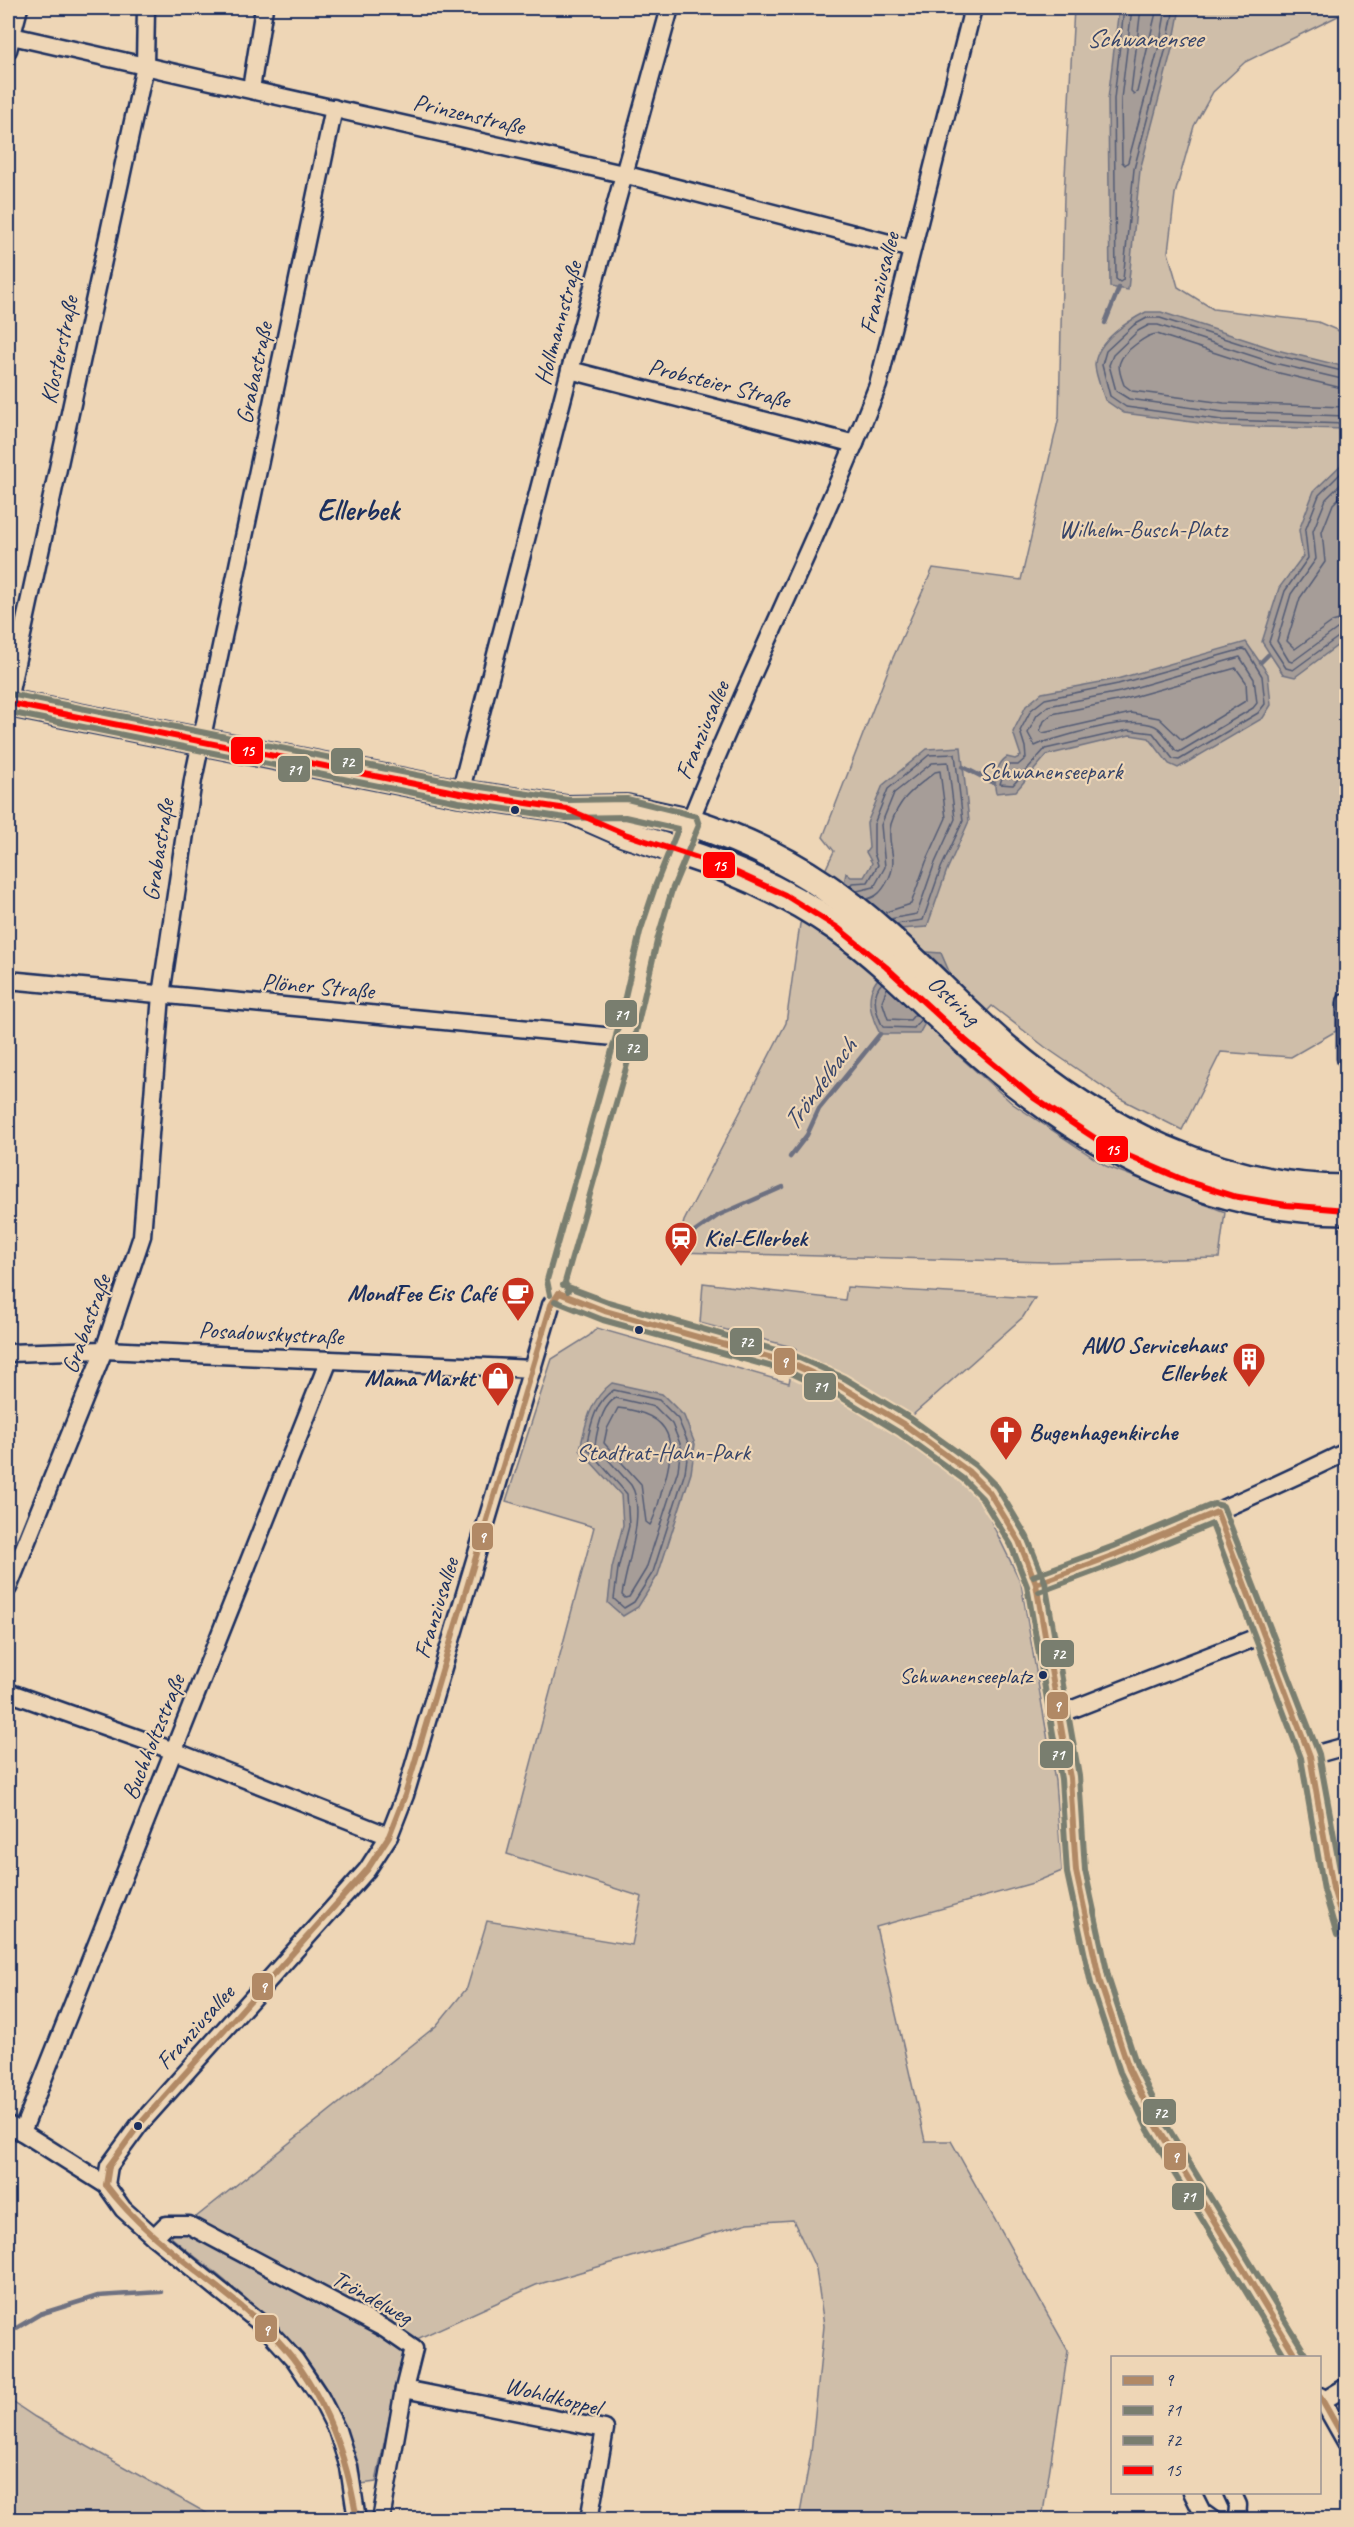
<svg xmlns="http://www.w3.org/2000/svg" width="1354" height="2527" font-family="Caveat,sans-serif">
	<style>
		.green { fill: #cfbea9; stroke: #757684; stroke-width: 1.5 }
		.water { fill: #a69d98; stroke: #6e7181; stroke-width: 1.5 }
		.lines { fill: none; stroke-linecap: round; stroke-linejoin: round }
		.shore { stroke: #535b75; stroke-width: 1.5 }
		.stream { stroke: #6e7181; stroke-width: 4.5 }
		.minor-casing { stroke: #1b2f5e; stroke-width: 21 }
		.primary-casing { stroke: #1b2f5e; stroke-width: 30 }
		.trunk-casing { stroke: #1b2f5e; stroke-width: 32 }
		.minor { stroke: #eed6b6; stroke-width: 16 }
		.primary { stroke: #eed6b6; stroke-width: 26 }
		.trunk { stroke: #eed6b6; stroke-width: 27 }
		.bus-1-casing { stroke: #eed6b6; stroke-width: 10 }
		.bus-2-casing { stroke: #eed6b6; stroke-width: 10 }
		.bus-3-casing { stroke: #eed6b6; stroke-width: 10 }
		.bus-4-casing { stroke: #eed6b6; stroke-width: 10 }
		.bus-1 { stroke: #b18965; stroke-width: 6 }
		.bus-2 { stroke: #797e6f; stroke-width: 6 }
		.bus-3 { stroke: #797e6f; stroke-width: 6 }
		.bus-4 { stroke: #f00; stroke-width: 6 }
		.bus-dot { fill: #1b2f5e; stroke: #eed6b6; stroke-width: 2 }
		.labels { text-anchor: middle; stroke-width: 4.5; stroke-linejoin: round; paint-order: stroke }
		.bus-label { font-size: 22px; fill: #1b2f5e; stroke: #eed6b6; text-anchor: end }
		.street-label { font-size: 24px; fill: #1b2f5e; stroke: #eed6b6 }
		.park-label { font-size: 24px; fill: #364469; stroke: #eed6b6 }
		.poi-label { font-size: 24px; font-weight: bold; fill: #1b2f5e; stroke: #eed6b6; text-anchor: end }
		.water-label { font-size: 26px; font-style: italic; fill: #37456a; stroke: #eed6b6 }
		.district-label { font-size: 30px; font-weight: bold; fill: #1b2f5e; stroke: #eed6b6 }
		.line-badge { stroke: #eed6b6; stroke-width: 2 }
		.badge-label { font-size: 16px; text-anchor: middle; font-weight: bold; fill: #fff }
	</style>
	<rect width="100%" height="100%" fill="#eed6b6"/>
	<filter id="ink" filterUnits="userSpaceOnUse"><feTurbulence type="fractalNoise" baseFrequency=".0167" numOctaves="2"/><feDisplacementMap in="SourceGraphic" scale="12" xChannelSelector="R" yChannelSelector="G"/><feConvolveMatrix kernelMatrix="1 2 1 2 8 2 1 2 1" color-interpolation-filters="sRGB"/></filter>
	<g filter="url(#ink)">
		<!-- green -->
		<g class="green">
			<polygon points="1074,8 1330,8 1344,13 1245,62 1213,92 1194,126 1175,194 1168,252 1178,287 1213,309 1318,322 1346,334 1346,960 1336,1005 1336,1031 1291,1057 1221,1052 1182,1130 1121,1099 1045,1047 992,1006 951,1049 1013,1104 1106,1166 1225,1212 1219,1258 1047,1262 676,1252 684,1221 786,1023 800,924 834,851 823,837 892,660 933,568 1021,580 1059,417 1064,195"/>
			<path d="M703 1283 845 1300 847 1287 1035 1298 1023 1317 915 1413 901 1430 964 1479 986 1511 1021 1583 1055 1781 1062 1871 1033 1883 876 1927 925 2141H951L1068 2351 1042 2519H799L811 2453 824 2326 816 2269 793 2220 748 2223 536 2285 419 2338 400 2366 376 2482 361 2484C356 2465 352 2445 345 2427 314 2344 236 2291 171 2237L436 2026 467 1988 487 1921 632 1945 642 1897 507 1854 594 1527 506 1501 552 1359 589 1336 597 1328 789 1383 796 1348 700 1323Z"/>
			<polygon points="8,2399 35,2417 217,2519 8,2519"/>
		</g>
		<!-- water -->
		<g class="water">
			<polygon points="1119,8 1180,8 1173,45 1140,170 1128,290 1110,287 1108,99"/>
			<path d="M1146 312H1161L1277 350 1346 367V429L1222 426 1124 413 1105 400C1102 390 1095 375 1095 364 1097 341 1128 321 1146 312Z"/>
			<polygon points="1344,462 1346,462 1346,639 1295,677 1283,674 1262,642 1279,588 1303,556 1299,530 1314,491"/>
			<path d="M1246 642 1268 674 1271 705 1263 718 1178 768 1169 764 1149 738 1130 735 1047 755 1016 791 996 793C993 781 996 764 1007 757L1015 759 1021 756 1013 732 1026 706 1042 693 1117 679Z"/>
			<polygon points="961,747 969,821 947,870 927,927 900,929 856,951 835,929 846,873 851,877 864,877 872,863 866,852 869,848 867,823 883,785 927,749"/>
			<path d="M913 951 941 953 951 976 919 1034H880C857 988 876 976 913 951Z"/>
			<path d="M612 1383 662 1394 684 1416 695 1444 691 1473 658 1575 638 1607 623 1616 608 1603 612 1568 623 1525 621 1495 580 1450C585 1425 590 1399 612 1383Z"/>
		</g>
		<g class="lines">
			<!-- shore -->
			<g class="shore">
				<polyline points="1124,8 1114,99 1116,279 1120,282 1123,280 1134,169 1167,44 1174,8"/>
				<polyline points="1132,8 1121,99 1122,162 1125,165 1128,162 1160,42 1166,8"/>
				<polyline points="1141,8 1131,91 1134,94 1137,92 1157,8"/>
				<polyline points="1346,372 1276,355 1160,318 1147,318 1134,325 1106,351 1102,365 1110,396 1126,407 1222,420 1346,424"/>
				<polyline points="1346,380 1274,363 1158,325 1149,325 1138,331 1113,355 1109,365 1116,391 1129,399 1223,412 1346,416"/>
				<path d="M1346 389 1271 371 1157 334C1147 334 1123 352 1120 362 1117 368 1122 379 1124 385L1132 391 1224 403 1346 407"/>
				<polyline points="1346,468 1319,495 1305,531 1308,558 1285,591 1269,642 1286,668 1293,670 1341,635 1346,634"/>
				<polyline points="1346,479 1326,499 1313,531 1316,559 1291,594 1277,641 1289,661 1292,662 1337,629 1346,627"/>
				<polyline points="1346,491 1333,504 1322,532 1325,562 1300,598 1287,641 1295,649 1332,622 1346,618"/>
				<polygon points="1243,649 1246,650 1262,676 1265,704 1258,713 1179,760 1173,759 1153,733 1128,730 1045,749 1013,785 1000,784 1006,765 1018,765 1026,758 1025,747 1020,731 1031,710 1045,699 1118,684"/>
				<path d="M1240 657 1254 679 1257 703 1253 708 1179 752 1176 751C1170 743 1164 730 1155 726 1130 714 1071 735 1044 742L1035 746 1028 733 1037 715 1048 706 1120 692Z"/>
				<polygon points="1236,668 1246,682 1247,700 1182,740 1159,718 1131,713 1043,733 1040,731 1044,721 1052,714 1122,700"/>
				<polyline points="850,886 852,883 868,882 878,865 874,853 874,824 888,789 929,755 955,754 963,821 941,868 923,920 896,924"/>
				<polyline points="857,891 874,887 885,867 881,825 894,793 932,763 948,762 955,819 934,865 917,914 890,919"/>
				<path d="M867 899C877 897 882 891 887 882 901 857 885 846 891 824 900 797 914 789 935 772L940 771 946 818 926 862 911 904 883 913"/>
				<path d="M882 983C870 995 876 1013 883 1027L914 1028 921 1019"/>
				<polyline points="887,988 882,1001 888,1019 910,1020 915,1014"/>
				<path d="M614 1390 659 1400 678 1419 689 1445 685 1472 653 1572 634 1602 624 1608 614 1599 618 1569 629 1526 627 1494 586 1447C590 1428 595 1400 614 1390Z"/>
				<path d="M616 1398 655 1407 672 1424 681 1446 678 1470 646 1569 629 1597 625 1598 622 1595C626 1567 647 1510 631 1485L595 1445C597 1431 602 1405 616 1398Z"/>
				<path d="M618 1408C674 1414 678 1443 662 1490 659 1501 656 1516 650 1525L646 1522 641 1484 604 1443 607 1429Z"/>
			</g>
			<!-- stream -->
			<g class="stream">
				<polyline points="1105,323 1119,288"/>
				<polyline points="1261,662 1268,655"/>
				<polyline points="963,767 994,783"/>
				<polyline points="790,1157 807,1135 819,1109 880,1034"/>
				<polyline points="683,1240 719,1215 783,1187"/>
				<polyline points="8,2333 40,2314 98,2296 161,2292"/>
			</g>
			<defs>
				<g id="minor">
					<polyline points="12,36 623,174 912,249"/>
					<polyline points="8,50 19,8"/>
					<polyline points="251,89 264,8"/>
					<polyline points="570,370 855,444"/>
					<polyline points="8,700 145,66 146,8"/>
					<polyline points="460,793 570,370 670,8"/>
					<polyline points="8,980 625,1038"/>
					<polyline points="1346,1002 1346,1059"/>
					<polyline points="559,1293 575,1301 605,1311 790,1363 840,1386 905,1425 969,1472 989,1492 1019,1541 1036,1584 1070,1778 1076,1871 1100,1982 1129,2069 1156,2125 1297,2358"/>
					<path d="M559 1293 556 1282C578 1201 602 1122 624 1041 638 989 647 935 666 884 728 714 813 553 878 385L973 8"/>
					<polyline points="8,1353 104,1350 533,1369"/>
					<polyline points="1217,1512 1310,1756 1333,1888 1346,1932"/>
					<path d="M1036 1584C1142 1545 1245 1501 1346 1452"/>
					<polyline points="8,1588 104,1350 142,1236 161,995 193,780 334,108"/>
					<polyline points="8,1692 174,1751 389,1836"/>
					<polyline points="1060,1714 1265,1634"/>
					<polyline points="1310,1756 1346,1746"/>
					<polyline points="8,2125 22,2132 106,2185 123,2209 154,2237 264,2326 295,2360 320,2397 337,2430 349,2467 357,2520"/>
					<polyline points="22,2132 329,1360"/>
					<polyline points="106,2185 109,2166 139,2125 367,1870 389,1836 405,1795 551,1305 559,1293"/>
					<polyline points="154,2237 166,2225 189,2225 385,2329 414,2349 404,2389 381,2520"/>
					<polyline points="404,2389 605,2429 589,2520"/>
					<polyline points="1320,2396 1346,2442"/>
					<polyline points="1323,2401 1346,2387"/>
					<polyline points="1192,2492 1202,2512 1213,2520"/>
					<polyline points="1232,2492 1238,2505 1237,2520"/>
				</g>
				<g id="primary">
					<polyline points="8,703 460,793 567,809 626,808 690,822"/>
					<polyline points="575,812 625,834 678,851"/>
				</g>
				<g id="trunk">
					<path d="M690 822C737 837 783 858 824 886 890 931 943 993 1003 1046 1099 1129 1217 1189 1346 1189"/>
					<path d="M678 851C734 869 788 893 837 927 884 960 924 1003 966 1041 1075 1139 1195 1210 1346 1210"/>
				</g>
			</defs>
			<!-- minor casing -->
			<use href="#minor" class="minor-casing"/>
			<!-- primary casing -->
			<use href="#primary" class="primary-casing"/>
			<!-- trunk casing -->
			<use href="#trunk" class="trunk-casing"/>
			<!-- minor -->
			<use href="#minor" class="minor"/>
			<!-- primary -->
			<use href="#primary" class="primary"/>
			<!-- trunk -->
			<use href="#trunk" class="trunk"/>
			<defs>
				<g id="bus-1">
					<polyline points="559,1293 605,1311 790,1363 840,1386 905,1425 969,1472 989,1492 1019,1541 1036,1584 1070,1778 1076,1871 1100,1982 1129,2069 1156,2125 1297,2358"/>
					<polyline points="1036,1584 1117,1554 1217,1512 1310,1756 1333,1888 1346,1932"/>
					<polyline points="106,2185 109,2166 139,2125 367,1870 389,1836 405,1795 551,1305 559,1293"/>
					<path d="M106 2185C147 2240 205 2274 256 2319 316 2371 345 2443 357 2520"/>
					<polyline points="1320,2396 1346,2442"/>
				</g>
				<g id="bus-2">
					<polyline points="8,712 459,802 566,818 625,817 678,829 656,884 640,932 616,1036 547,1280 550,1295"/>
					<polyline points="555,1301 603,1320 787,1371 836,1394 900,1433 963,1479 982,1498 1011,1545 1027,1586 1061,1779 1067,1873 1091,1984 1120,2072 1148,2130 1286,2358"/>
					<polyline points="1039,1592 1120,1562 1212,1524 1301,1758 1324,1890 1337,1935"/>
				</g>
				<g id="bus-3">
					<polyline points="10,694 462,784 568,800 627,799 696,816 699,825 672,890 658,937 634,1040 565,1282 568,1291"/>
					<polyline points="563,1285 608,1302 793,1355 844,1378 910,1418 975,1465 997,1487 1027,1537 1045,1582 1079,1776 1085,1870 1109,1980 1137,2066 1164,2121 1305,2353"/>
					<polyline points="1033,1576 1114,1546 1214,1504 1223,1506 1319,1754 1346,1902"/>
				</g>
				<polyline id="bus-4" points="8,703 460,793 567,809 625,834 722,866 785,895 838,928 886,967 965,1040 1034,1098 1110,1148 1186,1181 1233,1196 1286,1205 1346,1210"/>
			</defs>
			<!-- bus-1 casing -->
			<use href="#bus-1" class="bus-1-casing"/>
			<!-- bus-2 casing -->
			<use href="#bus-2" class="bus-2-casing"/>
			<!-- bus-3 casing -->
			<use href="#bus-3" class="bus-3-casing"/>
			<!-- bus-4 casing -->
			<use href="#bus-4" class="bus-4-casing"/>
			<!-- bus-1 -->
			<use href="#bus-1" class="bus-1"/>
			<!-- bus-2 -->
			<use href="#bus-2" class="bus-2"/>
			<!-- bus-3 -->
			<use href="#bus-3" class="bus-3"/>
			<!-- bus-4 -->
			<use href="#bus-4" class="bus-4"/>
		</g>
	</g>
	<!-- icons -->
	<defs>
		<symbol id="station-pin" viewBox="-11 -11 22 30"><path d="M0 17L-7.5 6A9.5 9.5 0 1 1 7.5 6Z" fill="#c8321e" stroke="#eed6b6"/><path d="M-3-6H3Q5-6 5-4V2Q5 4 3 4L4.5 6H3L1.5 4h-3L-3 6H-4.5L-3 4Q-5 4-5 2V-4Q-5-6-3-6ZM-3.5-4v3h7v-3ZM-3.5 1v1.5H-2V1ZM2 1v1.5H3.5V1Z" fill="#fff"/></symbol>
		<symbol id="cafe-pin" viewBox="-11 -11 22 30"><path d="M0 17L-7.5 6A9.5 9.5 0 1 1 7.5 6Z" fill="#c8321e" stroke="#eed6b6"/><path d="M-5.5-4.5H6V0H3Q3 3.5 0 3.5H-2.5Q-5.5 3.5-5.5 0ZM3-3.2v2h1.7v-2ZM-6 4.5H4V6H-6Z" fill="#fff"/></symbol>
		<symbol id="building-pin" viewBox="-11 -11 22 30"><path d="M0 17L-7.5 6A9.5 9.5 0 1 1 7.5 6Z" fill="#c8321e" stroke="#eed6b6"/><path d="M-4-6H4V6H1V3H-1V6H-4ZM-2.5-4.3h1.7v1.8h-1.7ZM.8-4.3h1.7v1.8H.8ZM-2.5-1h1.7V.8h-1.7ZM.8-1h1.7V.8H.8Z" fill="#fff"/></symbol>
		<symbol id="shop-pin" viewBox="-11 -11 22 30"><path d="M0 17L-7.5 6A9.5 9.5 0 1 1 7.5 6Z" fill="#c8321e" stroke="#eed6b6"/><path d="M-5-2.5h2.3a2.7 3.5 0 0 1 5.4 0H5L5.5 6h-11ZM-1.5-2.5h3a1.5 2.3 0 0 0-3 0Z" fill="#fff"/></symbol>
		<symbol id="church-pin" viewBox="-11 -11 22 30"><path d="M0 17L-7.5 6A9.5 9.5 0 1 1 7.5 6Z" fill="#c8321e" stroke="#eed6b6"/><path d="M-1.2-6h2.4v3.5h3.3v2.4h-3.3V6h-2.4V-.1h-3.3v-2.4h3.3Z" fill="#fff"/></symbol>
	</defs>
	<g fill-rule="evenodd">
		<use href="#station-pin" x="662" y="1219" width="38" height="52"/>
		<use href="#cafe-pin" x="499" y="1274" width="38" height="52"/>
		<use href="#building-pin" x="1230" y="1340" width="38" height="52"/>
		<use href="#shop-pin" x="479" y="1359" width="38" height="52"/>
		<use href="#church-pin" x="987" y="1413" width="38" height="52"/>
	</g>
	<!-- markers -->
	<g class="bus-dot">
		<circle cx="515" cy="810" r="5"/>
		<circle cx="639" cy="1330" r="5"/>
		<circle cx="1043" cy="1675" r="5"/>
		<circle cx="138" cy="2126" r="5"/>
	</g>
	<g class="labels">
		<!-- bus labels -->
		<g class="bus-label">
			<text x="1032" y="1683">Schwanenseeplatz</text>
		</g>
		<!-- street labels -->
		<g class="street-label">
			<text transform="translate(469 114) rotate(13)" y="8">Prinzenstraße</text>
			<text transform="translate(879 283) rotate(-76)" y="8">Franziusallee</text>
			<text transform="translate(558 323) rotate(-75)" y="8">Hollmannstraße</text>
			<text transform="translate(59 350) rotate(-78)" y="8">Klosterstraße</text>
			<text transform="translate(254 373) rotate(-78)" y="8">Grabastraße</text>
			<text transform="translate(719 383) rotate(14)" y="8">Probsteier Straße</text>
			<text transform="translate(702 730) rotate(-67)" y="8">Franziusallee</text>
			<text transform="translate(158 850) rotate(-81)" y="8">Grabastraße</text>
			<text transform="translate(318 986) rotate(5)" y="8">Plöner Straße</text>
			<text transform="translate(954 1000) rotate(43)" y="8">Ostring</text>
			<text transform="translate(86 1324) rotate(-70)" y="8">Grabastraße</text>
			<text transform="translate(271 1333) rotate(3)" y="8">Posadowskystraße</text>
			<text transform="translate(436 1608) rotate(-73)" y="8">Franziusallee</text>
			<text transform="translate(153 1737) rotate(-68)" y="8">Buchholtzstraße</text>
			<text transform="translate(195 2027) rotate(-48)" y="8">Franziusallee</text>
			<text transform="translate(372 2297) rotate(29)" y="8">Tröndelweg</text>
			<text transform="translate(553 2396) rotate(14)" y="8">Wohldkoppel</text>
		</g>
		<!-- park labels -->
		<g class="park-label">
			<text x="1143" y="537">Wilhelm-Busch-Platz</text>
			<text x="1051" y="779">Schwanenseepark</text>
			<text x="663" y="1460">Stadtrat-Hahn-Park</text>
		</g>
		<!-- poi labels -->
		<g class="poi-label">
			<text x="704" y="1246" text-anchor="start">Kiel-Ellerbek</text>
			<text x="495" y="1301">MondFee Eis Café</text>
			<text x="1226" y="1353">AWO Servicehaus<tspan x="1226" dy="28">Ellerbek</tspan></text>
			<text x="475" y="1386">Mama Markt</text>
			<text x="1029" y="1440" text-anchor="start">Bugenhagenkirche</text>
		</g>
		<!-- water labels -->
		<g class="water-label">
			<text x="1144" y="47">Schwanensee</text>
			<text transform="translate(819 1084) rotate(-54)" y="9">Tröndelbach</text>
		</g>
		<!-- district labels -->
		<g class="district-label">
			<text x="358" y="520">Ellerbek</text>
		</g>
	</g>
	<g class="line-badge">
		<rect x="230" y="736" width="34" height="29" rx="6" fill="#f00"/>
		<rect x="330" y="747" width="34" height="28" rx="6" fill="#797e6f"/>
		<rect x="277" y="755" width="34" height="28" rx="6" fill="#797e6f"/>
		<rect x="702" y="851" width="34" height="28" rx="6" fill="#f00"/>
		<rect x="604" y="999" width="34" height="29" rx="6" fill="#797e6f"/>
		<rect x="615" y="1033" width="34" height="29" rx="6" fill="#797e6f"/>
		<rect x="1095" y="1135" width="34" height="28" rx="6" fill="#f00"/>
		<rect x="729" y="1327" width="34" height="29" rx="6" fill="#797e6f"/>
		<rect x="773" y="1347" width="23" height="29" rx="6" fill="#b18965"/>
		<rect x="803" y="1372" width="34" height="29" rx="6" fill="#797e6f"/>
		<rect x="471" y="1522" width="23" height="29" rx="6" fill="#b18965"/>
		<rect x="1040" y="1639" width="35" height="29" rx="6" fill="#797e6f"/>
		<rect x="1046" y="1691" width="23" height="29" rx="6" fill="#b18965"/>
		<rect x="1039" y="1740" width="35" height="29" rx="6" fill="#797e6f"/>
		<rect x="251" y="1972" width="23" height="29" rx="6" fill="#b18965"/>
		<rect x="1142" y="2098" width="35" height="28" rx="6" fill="#797e6f"/>
		<rect x="1163" y="2142" width="24" height="29" rx="6" fill="#b18965"/>
		<rect x="1171" y="2182" width="34" height="29" rx="6" fill="#797e6f"/>
		<rect x="254" y="2314" width="24" height="29" rx="6" fill="#b18965"/>
	</g>
	<g class="badge-label">
		<text x="247" y="756">15</text>
		<text x="347" y="767">72</text>
		<text x="294" y="775">71</text>
		<text x="719" y="871">15</text>
		<text x="621" y="1020">71</text>
		<text x="632" y="1053">72</text>
		<text x="1112" y="1155">15</text>
		<text x="746" y="1347">72</text>
		<text x="784" y="1367">9</text>
		<text x="820" y="1392">71</text>
		<text x="482" y="1542">9</text>
		<text x="1058" y="1659">72</text>
		<text x="1057" y="1711">9</text>
		<text x="1057" y="1760">71</text>
		<text x="263" y="1992">9</text>
		<text x="1160" y="2118">72</text>
		<text x="1175" y="2162">9</text>
		<text x="1188" y="2202">71</text>
		<text x="266" y="2335">9</text>
	</g>
	<!-- margin -->
	<rect width="1354" height="2527" fill="none" stroke="#eed6b6" stroke-width="30"/>
	<rect x="15" y="15" width="1324" height="2497" fill="none" stroke="#1b2f5e" stroke-width="2" filter="url(#ink)"/>
	<!-- legend -->
	<rect x="1111" y="2356" width="210" height="138" fill="#eed6b6" stroke="#9a9393" stroke-width="1.5"/>
	<rect x="1123" y="2376" width="30" height="9" fill="#b18965" stroke="#9a9393" stroke-width="1.5"/>
	<text x="1165" y="2386" font-size="18" fill="#1b2f5e">9</text>
	<rect x="1123" y="2406" width="30" height="9" fill="#797e6f" stroke="#9a9393" stroke-width="1.5"/>
	<text x="1165" y="2416" font-size="18" fill="#1b2f5e">71</text>
	<rect x="1123" y="2436" width="30" height="9" fill="#797e6f" stroke="#9a9393" stroke-width="1.5"/>
	<text x="1165" y="2446" font-size="18" fill="#1b2f5e">72</text>
	<rect x="1123" y="2466" width="30" height="9" fill="#ff0000" stroke="#9a9393" stroke-width="1.5"/>
	<text x="1165" y="2476" font-size="18" fill="#1b2f5e">15</text>
</svg>
